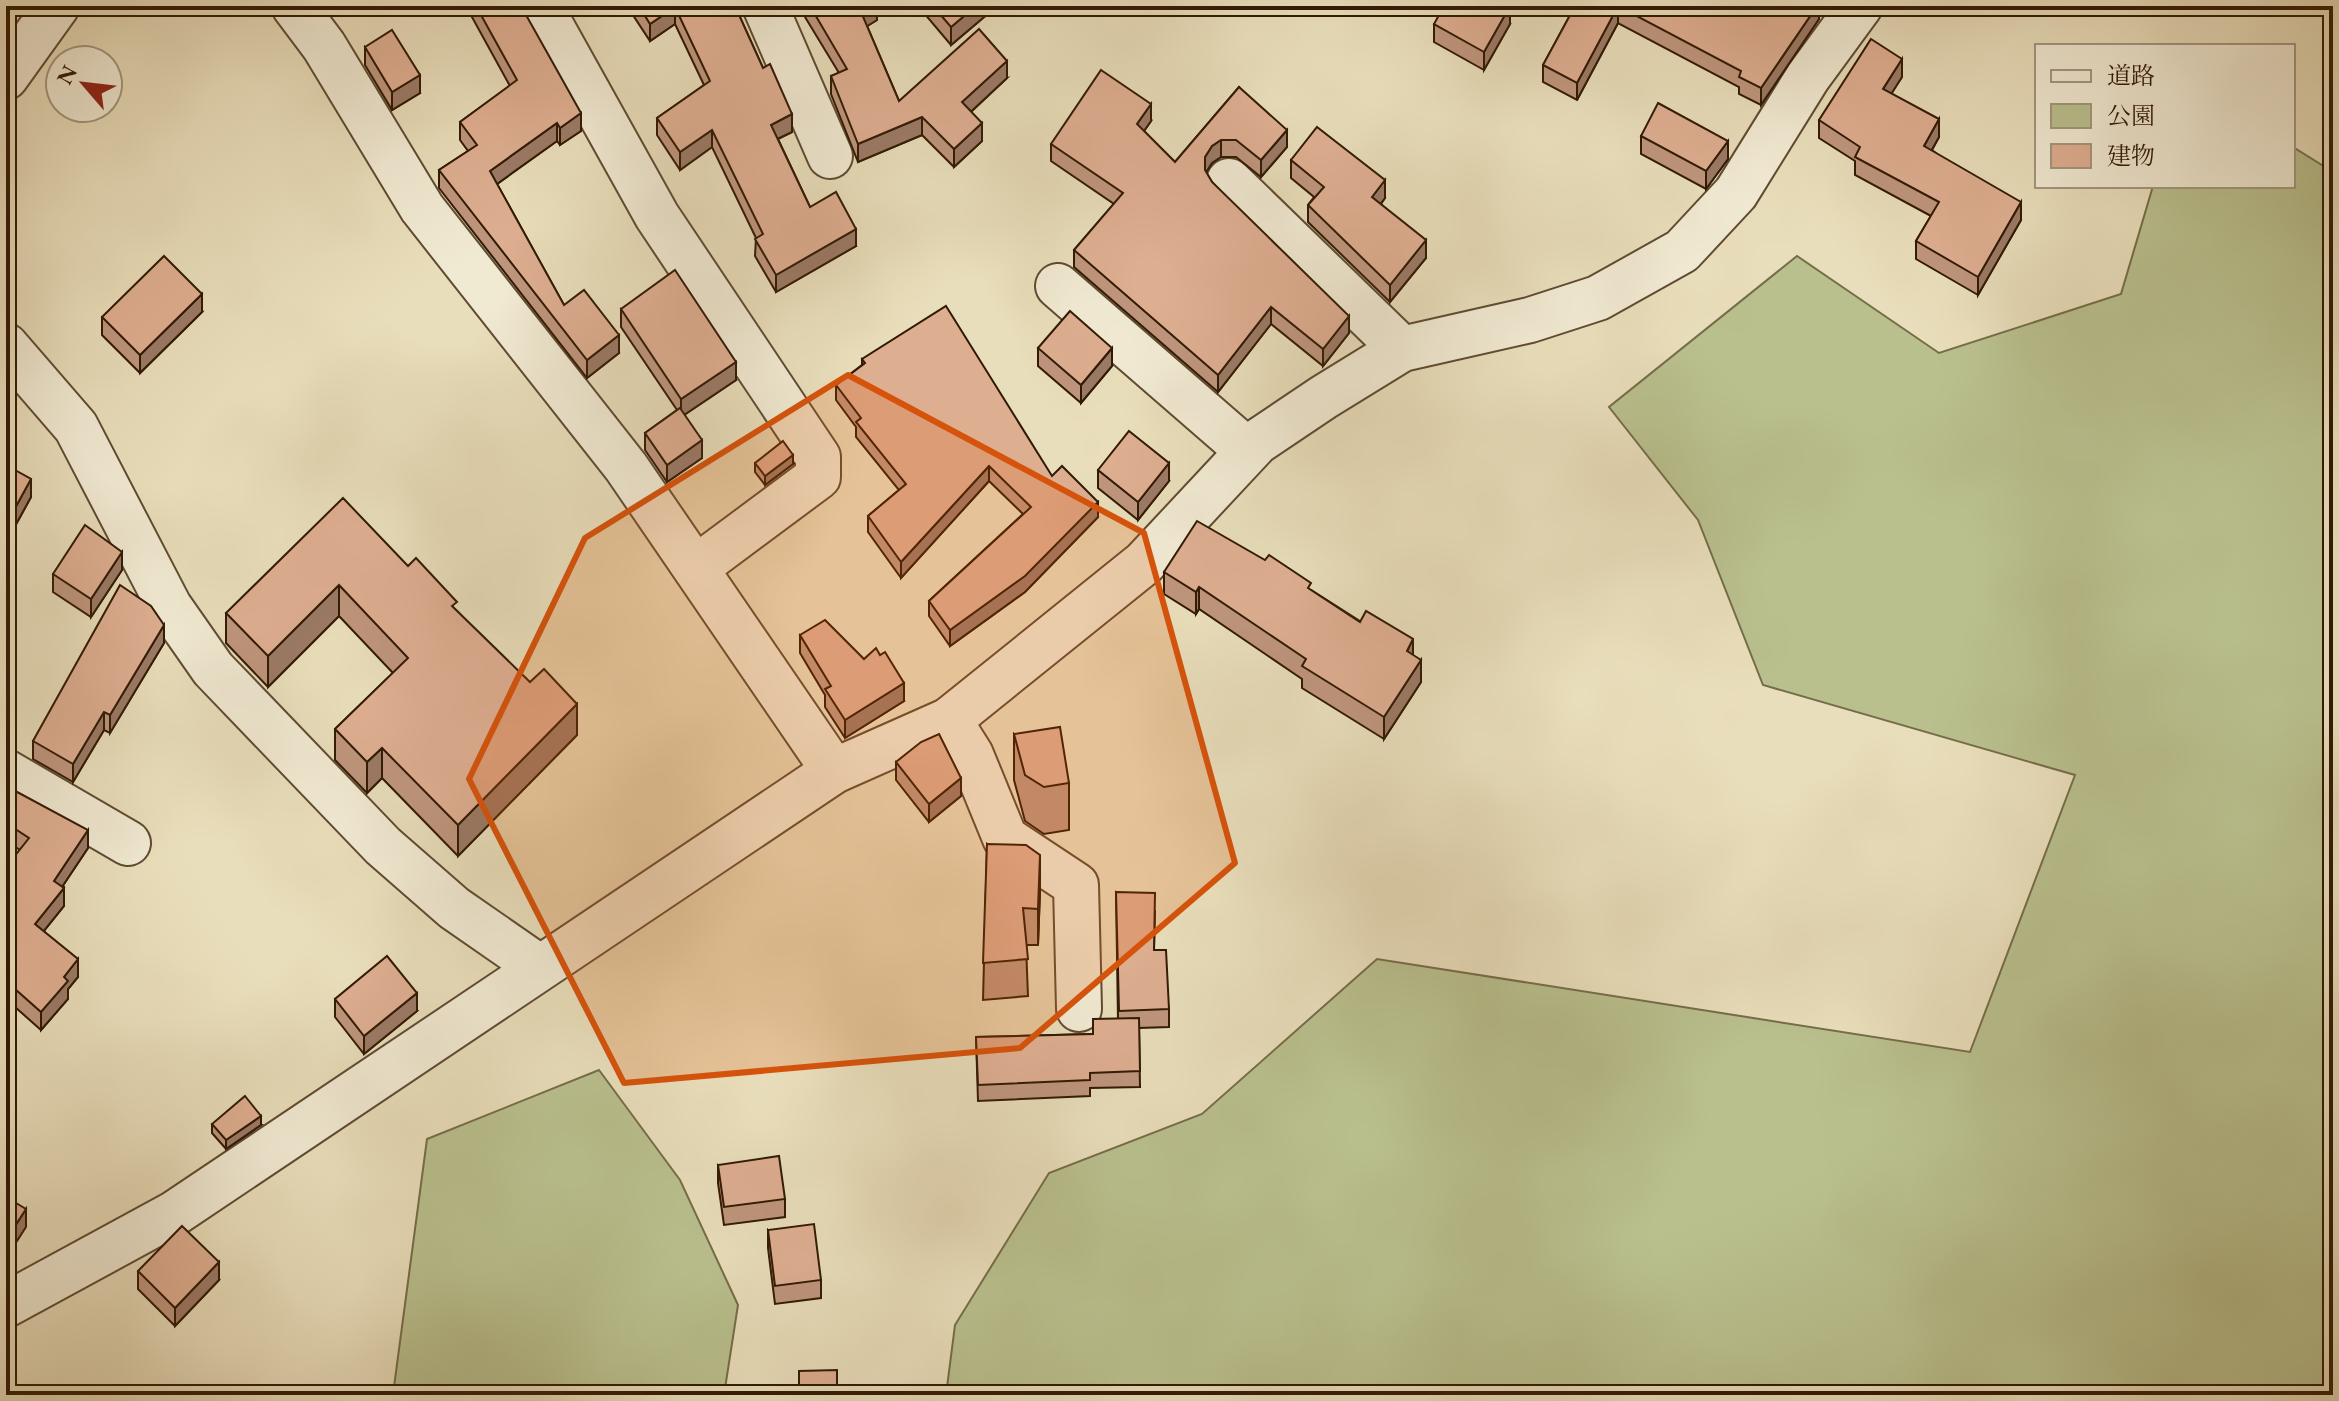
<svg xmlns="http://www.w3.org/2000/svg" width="2339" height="1401" font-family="'EB Garamond','Noto Serif JP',serif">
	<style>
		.green { fill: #b9c08e; stroke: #756d49; stroke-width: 2 }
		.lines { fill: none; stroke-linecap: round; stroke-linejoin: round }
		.minor-casing { stroke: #5f4b32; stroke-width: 48 }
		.minor { stroke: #f1ead3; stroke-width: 44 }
		.wall { fill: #bf967d; stroke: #311a04; stroke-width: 2 }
		.shaded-wall { fill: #9b7a66; stroke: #311a04; stroke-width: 2 }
		.building { fill: #deae91; stroke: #311a04; stroke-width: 2 }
		.marked { fill: #d6530b; fill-opacity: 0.2; stroke: #d6530b; stroke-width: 6; stroke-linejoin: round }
	</style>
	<rect width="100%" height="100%" fill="#e9debb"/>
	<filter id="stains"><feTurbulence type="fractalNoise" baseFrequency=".0025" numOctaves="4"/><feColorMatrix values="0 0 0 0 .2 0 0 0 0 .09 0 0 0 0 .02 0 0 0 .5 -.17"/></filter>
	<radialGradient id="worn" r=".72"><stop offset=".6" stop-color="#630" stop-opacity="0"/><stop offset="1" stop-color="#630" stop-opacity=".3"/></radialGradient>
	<!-- green -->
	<g class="green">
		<polygon points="2293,147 2333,172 2333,1395 946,1395 955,1325 1049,1173 1202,1114 1377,959 1970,1052 2075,775 1763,685 1698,520 1609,407 1797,256 1939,353 2121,294 2153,186 2293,186"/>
		<polygon points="599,1070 680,1180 738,1305 724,1395 350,1395 394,1387 427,1139"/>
	</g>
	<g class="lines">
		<defs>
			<g id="minor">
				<polyline points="294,6 324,46 422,208 626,467 834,771"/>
				<polyline points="540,6 657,216 818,457 818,477 697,567"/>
				<polyline points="765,6 830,156"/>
				<polyline points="6,77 57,6"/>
				<polyline points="1229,181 1402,349"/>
				<polyline points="1058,286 1248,451"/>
				<polyline points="6,346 76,427 169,606 213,669 383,846 454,908 539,967"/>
				<polyline points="949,720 971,755 1005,838 1076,885 1079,1009"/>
				<polyline points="6,772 128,843"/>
				<polyline points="6,1305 175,1213 834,771 949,720 1144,563 1257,442 1324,397 1402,349 1530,320 1598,298 1682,251 1736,193 1808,77 1860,6"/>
			</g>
		</defs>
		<!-- minor casing -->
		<use href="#minor" class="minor-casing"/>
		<!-- minor -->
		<use href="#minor" class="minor"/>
	</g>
	<!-- wall -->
	<g class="wall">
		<polygon points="467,6 521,6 581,131 560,145 557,141 497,184 564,305 619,353 587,378 439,188 439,170 468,151 460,140 460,122 510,86 467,8"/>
		<polygon points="627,6 735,6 792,132 778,139 810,207 856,246 776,292 755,256 756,238 712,147 680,170 657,135 657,118 704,85 675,24 650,41"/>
		<polygon points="805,6 877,6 877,20 867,26 899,101 1007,78 971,112 982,141 954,167 922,135 858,162 831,94 831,76 839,73 805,17"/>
		<polygon points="918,6 990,6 990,12 951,45"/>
		<polygon points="1575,6 1819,6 1819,19 1761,105 1739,94 1739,87 1618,23 1577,100 1543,82 1543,65"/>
		<polygon points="1434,24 1510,24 1484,70 1434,42"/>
		<polygon points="365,47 420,93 392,110 365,65"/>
		<polygon points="1902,77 1891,93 1939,137 1932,150 2021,220 1978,295 1916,259 1916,241 1931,216 1855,175 1855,161 1819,138 1819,120"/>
		<polygon points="1239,87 1287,147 1261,177 1236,157 1221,157 1212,163 1206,172 1212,182 1349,333 1323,366 1271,324 1218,392 1074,267 1074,250 1114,204 1051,161 1051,144 1151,121 1144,131 1175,162"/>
		<polygon points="1641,136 1728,159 1706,189 1641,154"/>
		<polygon points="1291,160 1385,198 1381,204 1426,258 1390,302 1308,222 1308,205 1314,197 1291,178"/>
		<polygon points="621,309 736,380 684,415 702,458 667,482 645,450 645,433 677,410 621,327"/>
		<polygon points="202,312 140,373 102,335 102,317"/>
		<polygon points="1038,348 1112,366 1081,403 1038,366"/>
		<polygon points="862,359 1052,476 1098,517 1025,592 950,646 929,616 929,601 1023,514 989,481 901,578 868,532 868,516 899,490 856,437 856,427 836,400 836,385 862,365"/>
		<polygon points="755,463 793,464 765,485 755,472"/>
		<polygon points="6,465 31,497 8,539 6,537"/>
		<polygon points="1098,470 1169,481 1138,520 1098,488"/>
		<polygon points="408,566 457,611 577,735 458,856 382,778 367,793 335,760 335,729 393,673 339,616 268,687 226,643 226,613"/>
		<polygon points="122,570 91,617 53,592 53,574"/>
		<polygon points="1164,572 1311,590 1413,655 1421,682 1384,739 1302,688 1302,679 1199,609 1196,614 1164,594"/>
		<polygon points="800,635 904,701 845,738 825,707 825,695 800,653"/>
		<polygon points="164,643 110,733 104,730 73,782 33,759 33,741"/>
		<polygon points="1014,734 1069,783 1069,830 1044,834 1025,821 1014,780"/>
		<polygon points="896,762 961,796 929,822 896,780"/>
		<polygon points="6,786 88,848 62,887 64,906 44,931 78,977 68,989 68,999 41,1030 6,999 6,867 20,850 6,841"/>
		<polygon points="987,844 1040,891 1038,945 1026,945 1028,996 983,1000"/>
		<polygon points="1116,892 1155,911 1154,950 1169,1009 1169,1027 1139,1028 1140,1087 1090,1088 1090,1096 978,1101 976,1037 1093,1034 1118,1019"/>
		<polygon points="335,999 417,1011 364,1054 335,1017"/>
		<polygon points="212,1124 261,1125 226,1149 212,1133"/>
		<polygon points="718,1165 785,1199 785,1217 724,1225 718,1183"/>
		<polygon points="768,1230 821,1280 821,1298 775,1304 768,1248"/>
		<polygon points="138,1271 219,1280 175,1326 138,1289"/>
	</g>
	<!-- shaded-wall -->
	<g class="shaded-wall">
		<polygon points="355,6 365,6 355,12"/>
		<polygon points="871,6 877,6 877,20 861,30 861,12"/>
		<polygon points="976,6 990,6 990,12 951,45 951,27"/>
		<polygon points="1510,6 1510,24 1484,70 1484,52"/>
		<polygon points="1618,6 1618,23 1577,100 1577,83"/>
		<polygon points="1817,6 1819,6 1819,19 1761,105 1761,88"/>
		<polygon points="675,7 675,24 650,41 650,24"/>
		<polygon points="1902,59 1902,77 1883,107 1883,89"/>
		<polygon points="1007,61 1007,78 962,120 962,102"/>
		<polygon points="420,75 420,93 392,110 392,92"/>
		<polygon points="1151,104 1151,121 1137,141 1137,124"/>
		<polygon points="581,113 581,131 560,145 560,128"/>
		<polygon points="792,114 792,132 771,142 771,125"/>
		<polygon points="922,117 922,135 858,162 858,144"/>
		<polygon points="1939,119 1939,137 1924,164 1924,146"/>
		<polygon points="557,123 557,141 490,189 490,171"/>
		<polygon points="982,123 982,141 954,167 954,149"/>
		<polygon points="712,130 712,147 680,170 680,152"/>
		<polygon points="1287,130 1287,147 1261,177 1261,160"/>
		<polygon points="1221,140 1221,157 1212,163 1205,174 1205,157 1212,146"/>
		<polygon points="1728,141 1728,159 1706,189 1706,171"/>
		<polygon points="1385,180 1385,198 1372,215 1372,197"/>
		<polygon points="2021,202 2021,220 1978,295 1978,277"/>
		<polygon points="856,229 856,246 776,292 776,275"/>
		<polygon points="1426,240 1426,258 1390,302 1390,285"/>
		<polygon points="202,294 202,312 140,373 140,355"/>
		<polygon points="1271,307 1271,324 1218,392 1218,375"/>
		<polygon points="1349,316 1349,333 1323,366 1323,349"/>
		<polygon points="619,335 619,353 587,378 587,360"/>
		<polygon points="1112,348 1112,366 1081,403 1081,385"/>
		<polygon points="736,362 736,380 681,417 681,399"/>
		<polygon points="702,440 702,458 667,482 667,465"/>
		<polygon points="793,455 793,464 765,485 765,476"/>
		<polygon points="1169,463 1169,481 1138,520 1138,502"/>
		<polygon points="989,466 989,481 901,578 901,562"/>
		<polygon points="31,479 31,497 8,539 8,521"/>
		<polygon points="1098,502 1098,517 1025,592 950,646 950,630"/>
		<polygon points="122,552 122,570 91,617 91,599"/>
		<polygon points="339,585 339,616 268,687 268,656"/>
		<polygon points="1199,587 1199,609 1196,614 1196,592"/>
		<polygon points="164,625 164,643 110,733 110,715"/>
		<polygon points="1413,639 1413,662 1407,651"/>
		<polygon points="1421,660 1421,682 1384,739 1384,717"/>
		<polygon points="904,683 904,701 845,738 845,720"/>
		<polygon points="577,704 577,735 458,856 458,825"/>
		<polygon points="104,712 104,730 73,782 73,764"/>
		<polygon points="382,748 382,778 367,793 367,762"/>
		<polygon points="961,778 961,796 929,822 929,804"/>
		<polygon points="88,830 88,848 54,899 54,881"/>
		<polygon points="1040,855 1040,891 1038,945 1038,909"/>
		<polygon points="64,888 64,906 35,942 35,924"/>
		<polygon points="78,959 78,977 68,989 68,999 41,1030 41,1012 64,977"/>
		<polygon points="417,993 417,1011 364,1054 364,1036"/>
		<polygon points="261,1116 261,1125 226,1149 226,1140"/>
		<polygon points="26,1209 26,1227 6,1258 6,1240"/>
		<polygon points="219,1262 219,1280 175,1326 175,1308"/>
	</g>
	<!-- building -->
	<g class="building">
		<polygon points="476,6 521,6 581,113 560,128 557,123 490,171 564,305 584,290 619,335 587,360 439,170 477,145 460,122 517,80"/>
		<polygon points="639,6 735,6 763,68 770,64 792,114 771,125 810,207 836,192 856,229 776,275 755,239 763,234 712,130 680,152 657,118 710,81 675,7 650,24"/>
		<polygon points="810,6 871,6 861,12 899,101 979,29 1007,61 962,102 982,123 954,149 922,117 858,144 831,76 847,69"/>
		<polygon points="933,6 976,6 951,27"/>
		<polygon points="1444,6 1510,6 1484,52 1434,24"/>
		<polygon points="1575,6 1817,6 1761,88 1739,77 1741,71 1618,6 1577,83 1543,65"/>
		<polygon points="392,30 420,75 392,92 365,47"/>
		<polygon points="1871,39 1902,59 1883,89 1939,119 1924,146 2021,202 1978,277 1916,241 1939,202 1855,157 1860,147 1819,120"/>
		<polygon points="1101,70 1151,104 1137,124 1175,162 1239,87 1287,130 1261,160 1236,140 1221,140 1212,146 1205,157 1205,170 1212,182 1349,316 1323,349 1271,307 1218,375 1074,250 1123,193 1051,144"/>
		<polygon points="1658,103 1728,141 1706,171 1641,136"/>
		<polygon points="1317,127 1385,180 1372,197 1426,240 1390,285 1308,205 1324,187 1291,160"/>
		<polygon points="164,256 202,294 140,355 102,317"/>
		<polygon points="675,270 736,362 681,399 621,309"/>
		<polygon points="946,306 1052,476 1062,466 1098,502 1025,576 950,630 929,601 1031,507 989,466 901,562 868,516 906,484 856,422 861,418 836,385 865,363 862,359"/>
		<polygon points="1070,311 1112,348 1081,385 1038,348"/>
		<polygon points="680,408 702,440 667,465 645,433"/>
		<polygon points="1129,431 1169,463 1138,502 1098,470"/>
		<polygon points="783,441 793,455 765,476 755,463"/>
		<polygon points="6,465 31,479 8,521 6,520"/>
		<polygon points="343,498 408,566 416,558 457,602 452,606 530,682 544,669 577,704 458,825 382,748 367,762 335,729 408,658 339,585 268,656 226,613"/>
		<polygon points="1197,521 1265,560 1269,555 1311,583 1308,588 1360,622 1366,611 1413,639 1407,651 1421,660 1384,717 1302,666 1306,659 1199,587 1196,592 1164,572"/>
		<polygon points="85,525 122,552 91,599 53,574"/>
		<polygon points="120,585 151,606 164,625 110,715 104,712 73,764 33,741"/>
		<polygon points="825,620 864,659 876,648 880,655 885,652 904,683 845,720 825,689 831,686 800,635"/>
		<polygon points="1060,727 1069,783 1044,787 1025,775 1014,734"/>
		<polygon points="939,734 961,778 929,804 896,762 921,742"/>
		<polygon points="6,786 88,830 54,881 64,888 35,924 78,959 64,977 68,981 41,1012 6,981 6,867 29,838 6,823"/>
		<polygon points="987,844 1026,845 1040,855 1038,909 1023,908 1028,959 983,963"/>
		<polygon points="1116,892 1155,893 1154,950 1166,950 1169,1009 1119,1011"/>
		<polygon points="387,956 417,993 364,1036 335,999"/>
		<polygon points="1139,1018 1140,1071 1090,1073 1090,1080 978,1085 976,1037 1093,1034 1093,1019"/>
		<polygon points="245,1096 261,1116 226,1140 212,1124"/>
		<polygon points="779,1156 785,1199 724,1207 718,1165"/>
		<polygon points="6,1197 26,1209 6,1240"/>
		<polygon points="814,1224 821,1280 775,1286 768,1230"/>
		<polygon points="182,1226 219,1262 175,1308 138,1271"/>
		<polygon points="837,1370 837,1395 799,1395 799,1371"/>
	</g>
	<!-- marked area -->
	<path class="marked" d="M848 375 1144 533 1235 863 1020 1048 624 1083 469 779 585 538Z"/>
	<!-- margin -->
	<rect width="2339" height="1401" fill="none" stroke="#e9debb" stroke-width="32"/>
	<rect x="8" y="8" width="2323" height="1385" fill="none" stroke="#311a04" stroke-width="4"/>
	<rect x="16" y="16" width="2307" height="1369" fill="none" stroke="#311a04" stroke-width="2"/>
	<!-- legend -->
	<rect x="2035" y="44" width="260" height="144" fill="#f1ead3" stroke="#a49780" stroke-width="2"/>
	<rect x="2051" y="70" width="40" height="12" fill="#f1ead3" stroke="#a49780" stroke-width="2"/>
	<text x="2107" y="84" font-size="24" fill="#311a04">道路</text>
	<rect x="2051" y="104" width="40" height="24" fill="#b9c08e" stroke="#a49780" stroke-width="2"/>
	<text x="2107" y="124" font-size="24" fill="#311a04">公園</text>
	<rect x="2051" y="144" width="40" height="24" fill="#deae91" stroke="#a49780" stroke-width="2"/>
	<text x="2107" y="164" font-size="24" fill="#311a04">建物</text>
	<!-- north arrow -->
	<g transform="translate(84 84) rotate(298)"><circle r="38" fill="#f1ead3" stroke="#a49780" stroke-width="2"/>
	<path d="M0-6L14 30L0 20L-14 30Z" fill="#8f2418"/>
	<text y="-12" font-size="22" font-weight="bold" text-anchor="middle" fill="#311a04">N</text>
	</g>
	<rect width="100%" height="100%" filter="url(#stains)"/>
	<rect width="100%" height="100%" fill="url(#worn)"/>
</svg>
